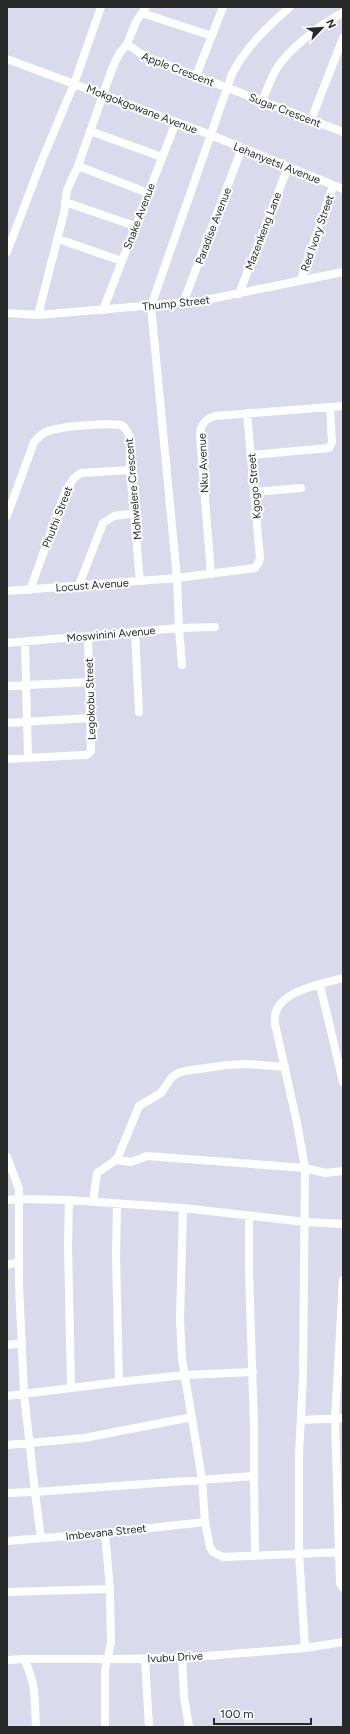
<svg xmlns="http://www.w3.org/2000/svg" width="350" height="1734" font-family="Figtree,sans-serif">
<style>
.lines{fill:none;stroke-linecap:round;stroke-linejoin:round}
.street{stroke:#fff;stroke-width:8}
.labels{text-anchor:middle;stroke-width:4;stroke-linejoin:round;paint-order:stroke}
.street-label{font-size:11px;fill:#292929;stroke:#fff}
</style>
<rect width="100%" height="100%" fill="#d9dbec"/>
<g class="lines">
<path class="street" d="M 142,13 L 212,36
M 127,44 L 144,56 L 343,132
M 7,59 L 211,135 L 343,189
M 196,76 L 223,7
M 262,101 C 267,90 271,78 277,68 C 289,49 323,22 343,13
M 311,120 L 343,38
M 90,131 L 162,157
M 78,166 L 148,193
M 65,202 L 135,226
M 58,239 L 122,261
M 7,252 L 42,160 L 74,84 L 101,7
M 301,279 L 333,186
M 239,294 L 288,167
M 183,303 L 242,148
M 103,310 L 176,122
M 7,313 L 38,315 L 201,301 L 343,272
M 38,315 L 64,213 L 67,190 L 78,166 L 112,69 L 119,54 L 127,44 L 136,22 L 146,7
M 252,455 L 329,448 L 332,442 L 330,407
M 255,492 L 301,488
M 7,516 L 34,442 C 38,438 41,434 46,432 C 58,426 107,423 121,425 L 124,427 L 130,436 L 130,470 L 140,581
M 211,574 L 200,436 C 200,425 205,419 215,416 L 343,406
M 79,585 L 103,523 L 114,516 L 135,513
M 30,590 L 66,490 L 74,478 L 81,473 L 130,470
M 7,591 L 177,578 L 255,568 L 259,562 L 260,558 L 247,413
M 135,633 L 139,712
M 25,642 L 28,758
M 7,643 L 179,628 L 215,627
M 182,665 L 179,628 L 177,578 L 151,306 L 232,74 C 246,47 267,27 290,7
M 7,686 L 89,682
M 7,723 L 90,718
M 7,759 L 83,755 L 87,755 L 91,751 L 88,637
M 320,985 L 343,1082
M 7,1157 L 19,1189 L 19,1284 L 24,1394 L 35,1492 L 7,1493
M 116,1160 L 131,1162 L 147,1156 L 305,1168 L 297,1123 L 275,1024 C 270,992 320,984 343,978
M 7,1200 L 19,1199 L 69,1200 L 183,1208 L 305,1222 L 343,1224
M 69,1200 L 68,1245 L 71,1387
M 93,1202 L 97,1173 L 113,1162 L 118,1157 L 139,1106 L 161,1093 L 172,1077 L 178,1073 L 185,1071 L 227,1065 L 247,1064 L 285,1067
M 117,1204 L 116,1256 L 119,1382 L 185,1375 L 253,1372
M 183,1208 L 180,1319 L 182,1359 L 202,1479 L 205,1522 L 210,1547 L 213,1552 L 223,1557 L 343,1552
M 249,1216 L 249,1270 L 254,1428 L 254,1476
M 7,1265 L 18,1262
M 343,1280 L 335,1419 L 340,1583 L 343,1588
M 7,1345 L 22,1343
M 7,1396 L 119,1382
M 301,1420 L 343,1418
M 7,1445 L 84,1438 L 192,1417
M 41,1538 L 35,1492 L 254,1476 L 255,1555
M 7,1541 L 105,1533 L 205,1522
M 7,1592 L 110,1589 L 105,1533
M 305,1648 L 299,1553 L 299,1453 L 303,1377 L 305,1168 L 325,1173 L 343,1171
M 182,1658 L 184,1697 L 189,1727
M 24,1659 C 37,1687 34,1697 36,1727
M 145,1659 L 149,1727
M 7,1660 L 24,1659 L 107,1659 L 182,1658 L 305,1648 L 343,1642
M 105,1727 L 105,1670 L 111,1643 L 110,1589"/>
</g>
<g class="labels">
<g class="street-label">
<text transform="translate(178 69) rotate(21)" y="4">Apple Crescent</text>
<text transform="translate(142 109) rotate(21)" y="4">Mokgokgowane Avenue</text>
<text transform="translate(285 110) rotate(21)" y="4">Sugar Crescent</text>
<text transform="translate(277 163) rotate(22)" y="4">Lehanyetsi Avenue</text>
<text transform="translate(139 216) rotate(-69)" y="4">Snake Avenue</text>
<text transform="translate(213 226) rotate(-69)" y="4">Paradise Avenue</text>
<text transform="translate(263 231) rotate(-69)" y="4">Mazenkeng Lane</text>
<text transform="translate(317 233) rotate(-71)" y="4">Red Ivory Street</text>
<text transform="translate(176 303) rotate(-6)" y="4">Thump Street</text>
<text transform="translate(203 463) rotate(-93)" y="4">Nku Avenue</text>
<text transform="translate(254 486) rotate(-95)" y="4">Kgogo Street</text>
<text transform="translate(133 489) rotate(-95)" y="4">Mohwelere Crescent</text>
<text transform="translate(57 517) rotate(-69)" y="4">Phuthi Street</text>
<text transform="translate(92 585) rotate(-4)" y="4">Locust Avenue</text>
<text transform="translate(111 634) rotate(-5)" y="4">Moswinini Avenue</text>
<text transform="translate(90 699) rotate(-92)" y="4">Legokobu Street</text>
<text transform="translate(106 1532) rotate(-6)" y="4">Imbevana Street</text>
<text transform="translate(175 1657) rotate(-3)" y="4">Ivubu Drive</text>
</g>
</g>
<rect width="350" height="1734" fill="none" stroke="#292929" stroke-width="16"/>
<g transform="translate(322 28) rotate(65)" stroke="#ffffff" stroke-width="3" paint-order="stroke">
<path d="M0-3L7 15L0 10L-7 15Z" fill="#292929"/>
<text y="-6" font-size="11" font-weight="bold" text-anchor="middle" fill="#292929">N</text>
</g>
<path d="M214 1718v6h97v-6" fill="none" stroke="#292929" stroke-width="2"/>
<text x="220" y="1718" font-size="12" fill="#292929" stroke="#ffffff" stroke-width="3" paint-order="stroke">100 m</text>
</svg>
